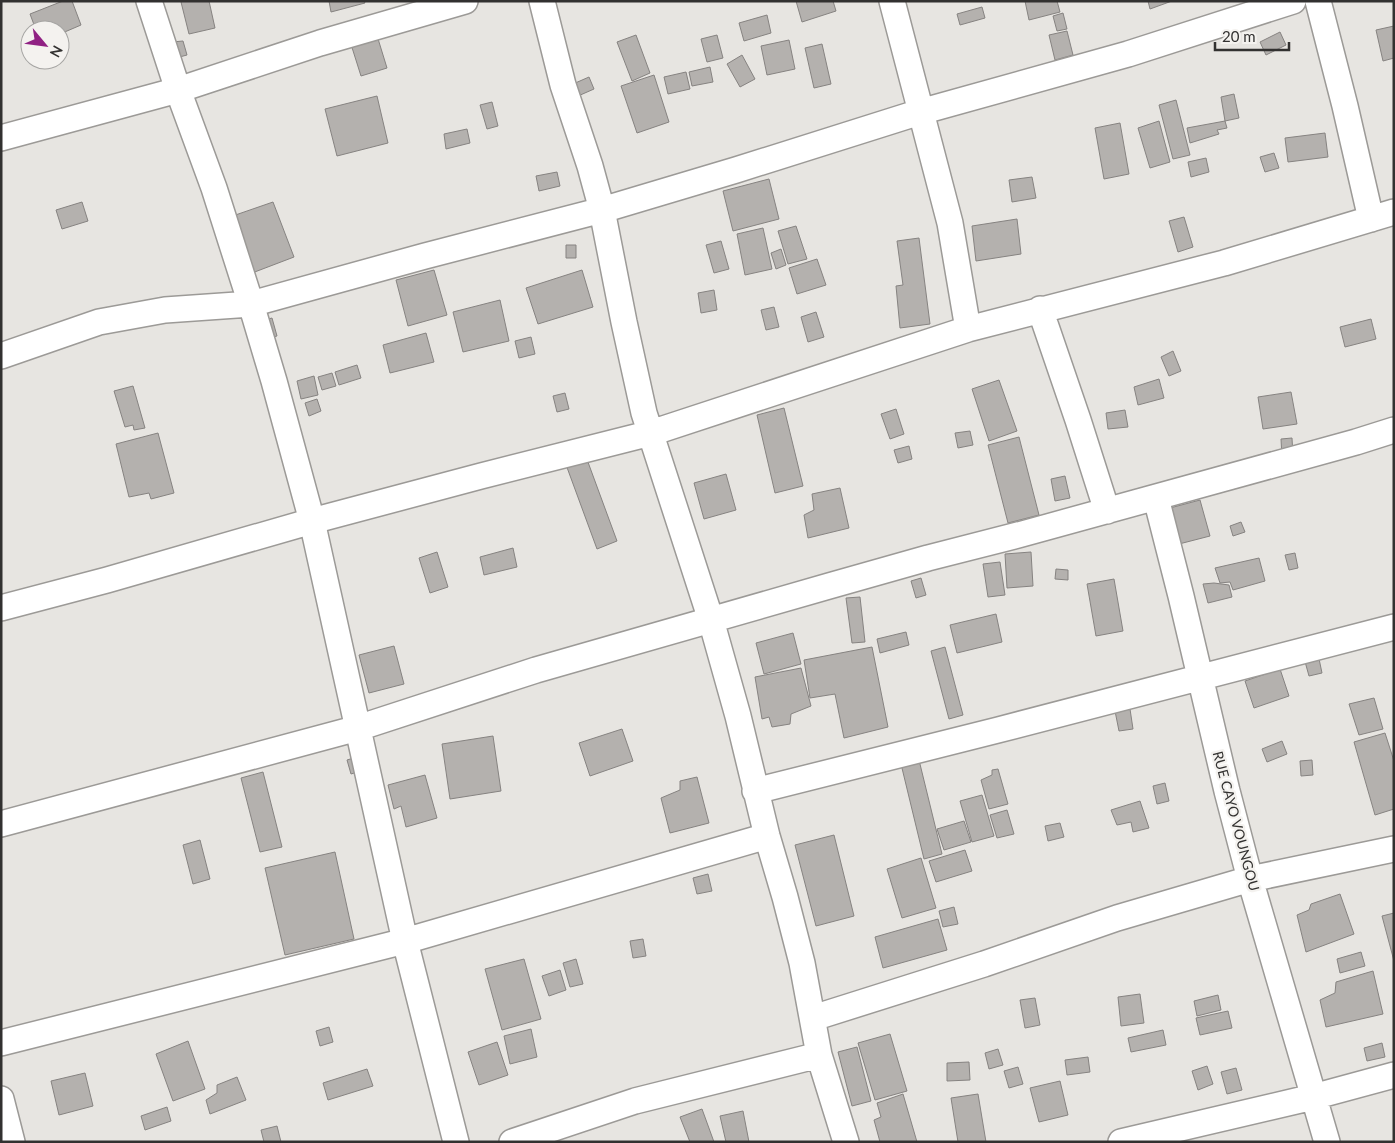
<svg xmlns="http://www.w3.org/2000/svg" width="1395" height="1143" font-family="Lato,sans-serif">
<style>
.building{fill:#b4b1ae;stroke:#868381}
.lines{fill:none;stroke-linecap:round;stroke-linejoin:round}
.street-casing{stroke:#9c9a97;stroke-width:28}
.street{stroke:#fff;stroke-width:25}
.labels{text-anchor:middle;stroke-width:4.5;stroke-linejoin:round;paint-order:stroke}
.street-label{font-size:14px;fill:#323130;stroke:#f4f2ef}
</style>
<rect width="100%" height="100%" fill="#e7e5e1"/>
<path class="building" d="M 63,1 L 72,1 L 81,25 L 60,34 L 60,30 L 36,30 L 30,14 Z
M 183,1 L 209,1 L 215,28 L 189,34 L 181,2 Z
M 329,1 L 364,1 L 365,3 L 331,12 Z
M 796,1 L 833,1 L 836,11 L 802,22 Z
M 1025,1 L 1057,1 L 1060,12 L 1029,20 Z
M 1148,1 L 1172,1 L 1150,9 Z
M 982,7 L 985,18 L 960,25 L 957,14 Z
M 1063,13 L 1067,29 L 1057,31 L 1053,16 Z
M 767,15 L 771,33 L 744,41 L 739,23 Z
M 1394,26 L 1394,58 L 1383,61 L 1376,30 Z
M 375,29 L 387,68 L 361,76 L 349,38 Z
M 1067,31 L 1073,55 L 1055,60 L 1049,35 Z
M 1280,32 L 1286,45 L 1266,55 L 1260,42 Z
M 636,35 L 650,73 L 632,81 L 617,42 Z
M 717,35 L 723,58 L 707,62 L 701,39 Z
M 789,40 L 795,69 L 767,75 L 761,46 Z
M 183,41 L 187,55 L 157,63 L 172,42 Z
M 822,44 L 831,84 L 814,88 L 805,48 Z
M 742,55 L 755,79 L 740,87 L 727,64 Z
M 710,67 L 713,82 L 692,86 L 689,72 Z
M 686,72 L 690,89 L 668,94 L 664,77 Z
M 654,75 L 669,122 L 637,133 L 621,86 Z
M 589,77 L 594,89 L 578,96 L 573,84 Z
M 1234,94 L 1239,118 L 1225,121 L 1221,97 Z
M 377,96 L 388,143 L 337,156 L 325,109 Z
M 1176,100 L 1190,155 L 1173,159 L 1159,105 Z
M 492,102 L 498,126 L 487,129 L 480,105 Z
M 1159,121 L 1170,162 L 1150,168 L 1138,128 Z
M 1225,121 L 1227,128 L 1217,130 L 1219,134 L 1190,143 L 1187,128 Z
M 1120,123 L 1129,174 L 1104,179 L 1095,128 Z
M 467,129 L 470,143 L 446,149 L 444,134 Z
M 1325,133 L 1328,157 L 1288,162 L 1285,138 Z
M 1274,153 L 1279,168 L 1265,172 L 1260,157 Z
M 1206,158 L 1209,172 L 1191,177 L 1188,162 Z
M 557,172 L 560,186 L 539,191 L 536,176 Z
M 1032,177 L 1036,198 L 1012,202 L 1009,180 Z
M 769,179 L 779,219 L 733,231 L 723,191 Z
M 82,202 L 88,221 L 62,229 L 56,210 Z
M 273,202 L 294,257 L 239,278 L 221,220 Z
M 1184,217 L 1193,247 L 1178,252 L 1169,221 Z
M 1017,219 L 1021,254 L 976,261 L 972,226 Z
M 796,226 L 807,259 L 788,264 L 778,231 Z
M 763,228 L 772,269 L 745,275 L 737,234 Z
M 919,238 L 930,324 L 900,328 L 896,286 L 903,285 L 897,241 Z
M 721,241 L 729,269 L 714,273 L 706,245 Z
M 566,245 L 576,245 L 576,258 L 566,258 Z
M 781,249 L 786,265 L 776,269 L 771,253 Z
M 817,259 L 826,285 L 797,294 L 789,268 Z
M 434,270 L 447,315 L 408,326 L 396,280 Z
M 582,270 L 593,307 L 538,324 L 526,288 Z
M 714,290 L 717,310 L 701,313 L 698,293 Z
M 500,300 L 509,341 L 463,352 L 453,312 Z
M 774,307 L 779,327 L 766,330 L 761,310 Z
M 816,312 L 824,337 L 808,342 L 801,317 Z
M 272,318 L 277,336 L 256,341 L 251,324 Z
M 1371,319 L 1376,339 L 1345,347 L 1340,327 Z
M 426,333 L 434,362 L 390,373 L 383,345 Z
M 531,337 L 535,354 L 519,358 L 515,341 Z
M 1173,351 L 1181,371 L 1169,376 L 1161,357 Z
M 357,365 L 361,378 L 339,385 L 335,372 Z
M 332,373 L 336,386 L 322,390 L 318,377 Z
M 314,376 L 318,395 L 301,399 L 297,381 Z
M 1159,379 L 1164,398 L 1138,405 L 1134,387 Z
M 999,380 L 1017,431 L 989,441 L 972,389 Z
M 133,386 L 145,428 L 134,430 L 133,425 L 125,427 L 114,391 Z
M 1291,392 L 1297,424 L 1263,429 L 1258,397 Z
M 565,393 L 569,409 L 557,412 L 553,396 Z
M 317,399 L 321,411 L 309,416 L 305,403 Z
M 784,408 L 803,486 L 775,493 L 757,415 Z
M 896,409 L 904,434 L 890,439 L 881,414 Z
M 1125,410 L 1128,427 L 1108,429 L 1106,413 Z
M 970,431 L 973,445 L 958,448 L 955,433 Z
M 158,433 L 174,493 L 151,499 L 149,493 L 129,497 L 116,444 Z
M 1019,437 L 1039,515 L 1008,523 L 988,445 Z
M 1292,438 L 1293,457 L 1282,458 L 1281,439 Z
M 909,446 L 912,459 L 898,463 L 894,450 Z
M 585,454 L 617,541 L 597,549 L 565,462 Z
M 726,474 L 736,510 L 704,519 L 694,483 Z
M 1065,476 L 1070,498 L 1055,501 L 1051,479 Z
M 840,488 L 849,528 L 808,538 L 804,515 L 814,510 L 812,494 Z
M 1200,500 L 1210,536 L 1179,544 L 1170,508 Z
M 1241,522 L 1245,532 L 1233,536 L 1230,526 Z
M 513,548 L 517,567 L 484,575 L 480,557 Z
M 437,552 L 448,587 L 430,593 L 419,558 Z
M 1031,552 L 1033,586 L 1007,588 L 1005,554 Z
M 1295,553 L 1298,568 L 1289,570 L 1285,555 Z
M 1259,558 L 1265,581 L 1233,590 L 1230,582 L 1220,583 L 1215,568 Z
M 1000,562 L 1005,595 L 988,597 L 983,564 Z
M 1056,569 L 1068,570 L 1068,580 L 1055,579 Z
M 921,578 L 926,595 L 916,598 L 911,581 Z
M 1114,579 L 1123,631 L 1096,636 L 1087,584 Z
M 1214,583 L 1229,585 L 1232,597 L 1208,603 L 1203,584 Z
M 860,597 L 865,642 L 852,643 L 846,598 Z
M 996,614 L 1002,642 L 957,653 L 950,625 Z
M 906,632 L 909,645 L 880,653 L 877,639 Z
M 793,633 L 801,664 L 764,674 L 756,643 Z
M 394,646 L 404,684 L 369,693 L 359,655 Z
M 872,647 L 888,727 L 844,738 L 835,694 L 810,698 L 804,660 Z
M 945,647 L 963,715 L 949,719 L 931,651 Z
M 1318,654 L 1322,673 L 1309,676 L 1304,658 Z
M 801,668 L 811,706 L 791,714 L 790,724 L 772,727 L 769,717 L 762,719 L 755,677 Z
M 1280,669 L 1289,696 L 1254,708 L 1245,681 Z
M 1374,698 L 1383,729 L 1359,735 L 1349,704 Z
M 1130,709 L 1133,729 L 1119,731 L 1115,711 Z
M 622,729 L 633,761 L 590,776 L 579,743 Z
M 1385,733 L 1394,761 L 1394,809 L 1375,815 L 1354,742 Z
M 493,736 L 501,791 L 450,799 L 442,744 Z
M 1282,741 L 1287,754 L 1267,762 L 1262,749 Z
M 360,756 L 364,770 L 351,774 L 347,760 Z
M 919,760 L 942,854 L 924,859 L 901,764 Z
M 1312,760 L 1313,775 L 1301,776 L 1300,761 Z
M 998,769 L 1008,804 L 989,809 L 981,780 L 992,775 L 992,770 Z
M 263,772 L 282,847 L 260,852 L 241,778 Z
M 425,775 L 437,818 L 406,827 L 401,806 L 394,809 L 388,785 Z
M 697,777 L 709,823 L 670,833 L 661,798 L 680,790 L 680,781 Z
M 1165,783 L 1169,801 L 1157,804 L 1153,786 Z
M 982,795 L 994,836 L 972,842 L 960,801 Z
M 1140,801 L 1149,828 L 1133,832 L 1131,822 L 1117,825 L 1111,810 Z
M 1007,810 L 1014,834 L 997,838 L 990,815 Z
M 964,821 L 971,842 L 944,850 L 937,829 Z
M 1060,823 L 1064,837 L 1048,841 L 1045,826 Z
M 834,835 L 854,916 L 816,926 L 795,845 Z
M 200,840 L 210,879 L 193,884 L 183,845 Z
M 965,850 L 972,871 L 936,882 L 929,861 Z
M 335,852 L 354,939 L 285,955 L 265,868 Z
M 921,858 L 936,908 L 902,918 L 887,869 Z
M 708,874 L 712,891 L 697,894 L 693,878 Z
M 1340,894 L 1354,934 L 1306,952 L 1297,915 L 1309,910 L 1311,904 Z
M 954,907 L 958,924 L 943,927 L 939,911 Z
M 1394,913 L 1394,961 L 1382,916 Z
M 938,919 L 947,950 L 883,968 L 875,937 Z
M 643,939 L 646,956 L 633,958 L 630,941 Z
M 1361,952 L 1365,966 L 1340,973 L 1337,959 Z
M 524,959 L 541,1019 L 502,1030 L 485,969 Z
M 576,959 L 583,984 L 570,987 L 563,963 Z
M 560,970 L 566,990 L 549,996 L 542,976 Z
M 1373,971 L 1383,1014 L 1326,1027 L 1320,1000 L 1335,993 L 1336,982 Z
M 1140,994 L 1144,1023 L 1121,1026 L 1118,997 Z
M 1218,995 L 1221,1010 L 1197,1016 L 1194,1001 Z
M 1035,998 L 1040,1025 L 1025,1028 L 1020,1000 Z
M 1228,1011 L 1232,1028 L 1200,1035 L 1196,1018 Z
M 329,1027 L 333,1042 L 320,1046 L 316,1031 Z
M 531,1029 L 537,1057 L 510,1064 L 504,1036 Z
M 1163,1030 L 1166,1045 L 1131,1052 L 1128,1038 Z
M 890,1034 L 907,1091 L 875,1100 L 858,1043 Z
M 188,1041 L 205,1089 L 173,1101 L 156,1054 Z
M 497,1042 L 508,1075 L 479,1085 L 468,1052 Z
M 1382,1043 L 1385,1057 L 1367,1061 L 1364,1048 Z
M 857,1047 L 871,1101 L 852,1106 L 838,1052 Z
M 998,1049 L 1003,1065 L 989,1069 L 985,1053 Z
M 1088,1057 L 1090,1072 L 1067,1075 L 1065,1060 Z
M 969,1062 L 970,1080 L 947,1081 L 947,1063 Z
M 1207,1066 L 1213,1084 L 1198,1090 L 1192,1071 Z
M 1018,1067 L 1023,1084 L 1009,1088 L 1004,1071 Z
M 1236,1068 L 1242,1090 L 1227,1094 L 1221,1072 Z
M 367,1069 L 373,1086 L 328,1100 L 323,1083 Z
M 85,1073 L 93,1106 L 59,1115 L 51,1081 Z
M 237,1077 L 246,1100 L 210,1114 L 206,1100 L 217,1093 L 217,1085 Z
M 1060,1081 L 1068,1115 L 1039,1122 L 1030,1088 Z
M 903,1094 L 917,1142 L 880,1142 L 874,1120 L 881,1117 L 877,1103 Z
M 978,1094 L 986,1142 L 958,1142 L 951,1098 Z
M 167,1107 L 171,1121 L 145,1130 L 141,1116 Z
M 702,1109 L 714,1142 L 690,1142 L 680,1117 Z
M 743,1111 L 749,1142 L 726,1142 L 720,1116 Z
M 277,1126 L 281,1142 L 264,1142 L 261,1130 Z"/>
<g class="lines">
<defs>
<path id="street" d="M 149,1 L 178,90 L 214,188 L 251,304 L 274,381 L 312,521 L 405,941 L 456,1142
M 542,1 L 563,85 L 590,166 L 602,210 L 624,322 L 644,413 L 711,620 L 738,716 L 767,836 L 785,897 L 802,963 L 819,1055 L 846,1142
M 892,1 L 950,223 L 968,329
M 1318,1 L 1345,106 L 1371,219
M 1,138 L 178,90 L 320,43 L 465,1
M 1040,309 L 1078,420 L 1107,511
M 1,356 L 99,322 L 165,310 L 251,304 L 425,256 L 602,210 L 736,170 L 920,112 L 1128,54 L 1293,1
M 1156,498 L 1181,596 L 1227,791 L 1250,879 L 1327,1142
M 1,608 L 107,580 L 312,521 L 481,476 L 651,433 L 968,329 L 1224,263 L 1394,212
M 755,791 L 998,730 L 1394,627
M 1,824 L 358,728 L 536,670 L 829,586 L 928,558 L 1022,534 L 1356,442 L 1394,430
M 813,1018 L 984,964 L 1117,918 L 1250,879 L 1394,849
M 1,1043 L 405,941 L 767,836
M 1,1099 L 12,1142
M 512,1142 L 635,1101 L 819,1055
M 1121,1142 L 1313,1097 L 1394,1075"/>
</defs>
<use href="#street" class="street-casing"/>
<use href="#street" class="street"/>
</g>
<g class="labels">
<g class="street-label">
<text transform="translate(1236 821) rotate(75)" y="5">RUE CAYO VOUNGOU</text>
</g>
</g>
<rect width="1395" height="1143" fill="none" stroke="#323130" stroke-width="5"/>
<g transform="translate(45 45) rotate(119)"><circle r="24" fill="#f4f2ef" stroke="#a6a5a3"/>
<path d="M0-4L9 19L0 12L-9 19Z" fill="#902183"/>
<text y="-8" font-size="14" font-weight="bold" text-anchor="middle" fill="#323130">N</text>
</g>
<path d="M1215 42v8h74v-8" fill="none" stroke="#323130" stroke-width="2.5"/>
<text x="1222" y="42" font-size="15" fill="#323130" stroke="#f4f2ef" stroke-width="4" paint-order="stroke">20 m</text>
</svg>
